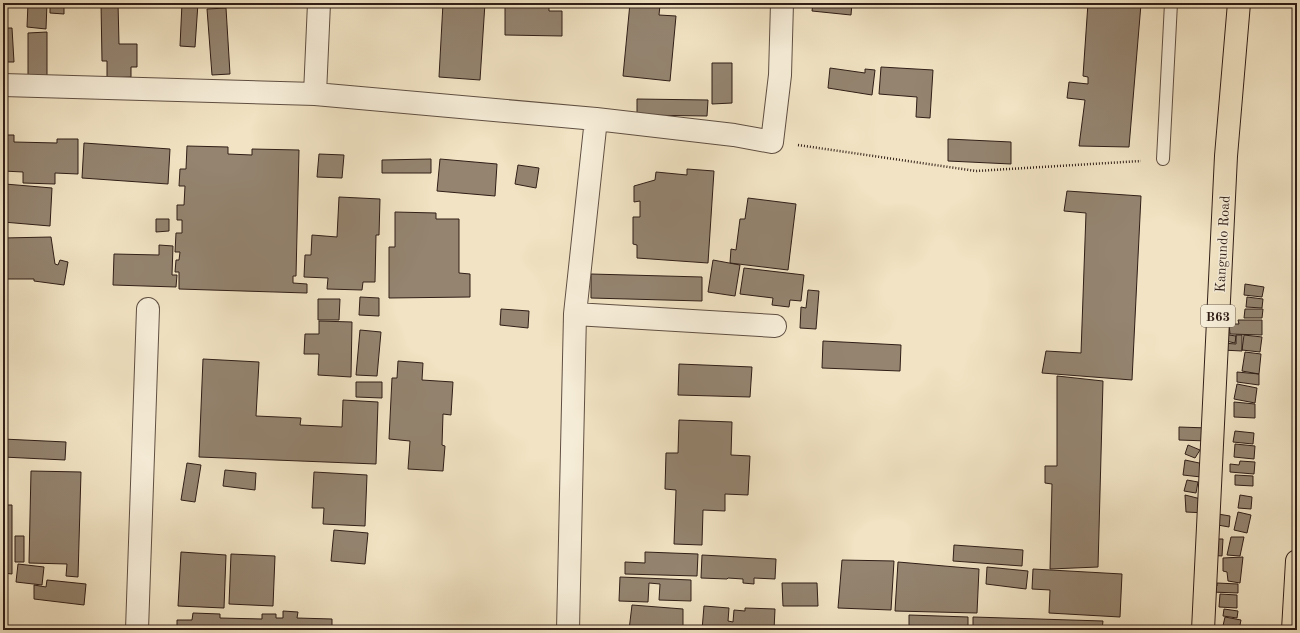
<svg xmlns="http://www.w3.org/2000/svg" width="1300" height="633" font-family="'Old Standard TT',serif">
<style>
.building{fill:#948470;stroke:#301e17}
.lines{fill:none;stroke-linecap:round;stroke-linejoin:round}
.lane-casing{stroke:#604f42;stroke-width:14}
.street-casing{stroke:#604f42;stroke-width:24}
.highway-casing{stroke:#301e17;stroke-width:24}
.path{stroke:#301e17;stroke-width:2.5;stroke-dasharray:1 2;stroke-linecap:butt}
.lane{stroke:#f6edd8;stroke-width:12}
.street{stroke:#f6edd8;stroke-width:22}
.highway{stroke:#f1e3c3;stroke-width:22}
.labels{text-anchor:middle;stroke-width:3;stroke-linejoin:round;paint-order:stroke}
.shield{fill:#f6edd8;stroke:#6b5c51;stroke-width:1}
.shield-label{font-size:13px;font-weight:bold;fill:#301e17}
.street-label{font-size:14px;fill:#301e17;stroke:#f6edd8}
</style>
<rect width="100%" height="100%" fill="#f1e3c3"/>
<filter id="stains"><feTurbulence type="fractalNoise" baseFrequency=".005" numOctaves="4"/><feColorMatrix values="0 0 0 0 .2 0 0 0 0 .09 0 0 0 0 .02 0 0 0 .5 -.17"/></filter>
<radialGradient id="worn" r=".72"><stop offset=".6" stop-color="#630" stop-opacity="0"/><stop offset="1" stop-color="#630" stop-opacity=".3"/></radialGradient>
<path class="building" d="M 28,3 L 47,3 L 46,29 L 27,27 Z
M 50,3 L 64,3 L 64,14 L 50,13 Z
M 101,3 L 124,3 L 118,3 L 119,44 L 137,44 L 137,67 L 131,67 L 131,77 L 107,78 L 107,61 L 102,61 Z
M 182,3 L 198,3 L 195,47 L 180,46 Z
M 443,3 L 485,3 L 480,80 L 439,77 Z
M 505,3 L 549,3 L 549,11 L 562,11 L 562,36 L 505,35 Z
M 630,3 L 660,5 L 659,15 L 676,16 L 670,81 L 623,76 Z
M 813,3 L 852,3 L 851,15 L 812,11 Z
M 1088,3 L 1141,4 L 1129,147 L 1079,146 L 1085,100 L 1067,98 L 1069,82 L 1088,84 L 1088,77 L 1083,76 Z
M 226,8 L 230,74 L 212,75 L 207,9 Z
M 3,28 L 12,28 L 14,62 L 3,62 Z
M 47,32 L 47,80 L 28,80 L 28,33 Z
M 712,63 L 732,63 L 732,103 L 712,104 Z
M 881,67 L 933,70 L 930,118 L 916,117 L 917,97 L 879,94 Z
M 830,68 L 865,73 L 865,69 L 875,70 L 872,95 L 828,88 Z
M 637,99 L 708,100 L 707,116 L 637,115 Z
M 3,135 L 14,135 L 14,142 L 57,143 L 57,139 L 78,139 L 78,174 L 55,173 L 55,184 L 23,183 L 23,172 L 3,171 Z
M 948,139 L 1011,142 L 1011,164 L 948,161 Z
M 84,143 L 170,149 L 168,184 L 82,178 Z
M 187,146 L 228,147 L 228,154 L 252,155 L 252,149 L 299,150 L 296,276 L 293,276 L 293,283 L 307,284 L 307,293 L 179,289 L 179,272 L 175,272 L 176,260 L 179,260 L 180,252 L 175,252 L 176,233 L 182,233 L 182,220 L 177,220 L 177,205 L 184,205 L 185,186 L 179,186 L 180,169 L 186,169 Z
M 319,154 L 344,155 L 342,178 L 317,177 Z
M 431,159 L 431,173 L 382,173 L 382,160 Z
M 440,159 L 497,164 L 495,196 L 437,191 Z
M 518,165 L 539,168 L 536,188 L 515,184 Z
M 687,169 L 714,171 L 708,263 L 637,258 L 637,245 L 633,244 L 633,217 L 640,217 L 640,201 L 634,202 L 634,186 L 655,180 L 656,172 L 687,175 Z
M 5,184 L 52,188 L 50,226 L 3,222 Z
M 1067,191 L 1141,196 L 1132,380 L 1042,373 L 1046,351 L 1081,353 L 1086,213 L 1064,211 Z
M 339,197 L 380,199 L 379,235 L 376,235 L 375,282 L 363,282 L 362,290 L 327,289 L 328,278 L 304,277 L 305,255 L 311,255 L 312,235 L 337,237 Z
M 748,198 L 796,204 L 788,270 L 730,263 L 731,249 L 736,250 L 740,219 L 745,219 Z
M 395,212 L 436,213 L 436,219 L 459,219 L 459,273 L 470,274 L 470,297 L 389,298 L 389,247 L 395,247 Z
M 156,219 L 169,219 L 169,231 L 156,232 Z
M 51,237 L 55,264 L 58,265 L 60,260 L 68,262 L 64,285 L 34,281 L 34,279 L 3,279 L 3,238 Z
M 159,245 L 173,246 L 172,275 L 177,275 L 176,287 L 113,285 L 114,254 L 159,255 Z
M 713,260 L 740,265 L 735,296 L 708,292 Z
M 744,268 L 804,275 L 801,301 L 790,300 L 789,307 L 772,305 L 773,298 L 740,294 Z
M 591,274 L 702,277 L 702,301 L 591,298 Z
M 1245,284 L 1264,287 L 1262,297 L 1244,295 Z
M 808,290 L 819,291 L 816,329 L 800,328 L 801,307 L 806,308 Z
M 360,297 L 379,298 L 379,316 L 359,315 Z
M 1247,297 L 1263,299 L 1262,308 L 1246,307 Z
M 318,299 L 340,299 L 339,320 L 318,320 Z
M 501,309 L 529,311 L 528,328 L 500,325 Z
M 1245,309 L 1263,309 L 1262,318 L 1244,318 Z
M 1238,320 L 1262,320 L 1262,335 L 1230,334 L 1229,324 L 1239,324 Z
M 319,321 L 352,322 L 351,377 L 318,375 L 319,354 L 304,354 L 305,334 L 319,334 Z
M 360,330 L 381,332 L 377,376 L 356,375 Z
M 1221,332 L 1229,332 L 1229,335 L 1236,336 L 1235,343 L 1221,340 Z
M 1236,335 L 1242,335 L 1242,351 L 1222,350 L 1222,343 L 1236,344 Z
M 1244,335 L 1262,337 L 1260,352 L 1242,350 Z
M 823,341 L 901,345 L 900,371 L 822,368 Z
M 1245,352 L 1261,354 L 1259,374 L 1242,371 Z
M 203,359 L 259,362 L 256,416 L 301,418 L 300,425 L 342,427 L 343,400 L 378,402 L 376,464 L 199,457 Z
M 398,361 L 423,363 L 422,380 L 453,382 L 451,415 L 443,414 L 442,445 L 445,446 L 443,471 L 408,469 L 410,441 L 389,439 L 392,378 L 397,378 Z
M 679,364 L 752,367 L 750,397 L 678,395 Z
M 1237,372 L 1259,374 L 1259,385 L 1237,382 Z
M 1057,376 L 1103,381 L 1098,567 L 1050,569 L 1052,484 L 1045,483 L 1045,466 L 1057,466 Z
M 356,382 L 382,382 L 382,398 L 356,397 Z
M 1237,384 L 1257,388 L 1255,403 L 1234,399 Z
M 1234,402 L 1255,404 L 1255,418 L 1234,417 Z
M 679,420 L 732,422 L 731,455 L 750,456 L 748,495 L 725,494 L 725,511 L 703,510 L 702,545 L 674,544 L 676,490 L 665,489 L 666,453 L 678,453 Z
M 1179,427 L 1208,428 L 1208,441 L 1179,440 Z
M 1235,431 L 1254,433 L 1253,444 L 1233,442 Z
M 3,439 L 66,442 L 65,460 L 3,457 Z
M 1235,444 L 1255,446 L 1254,459 L 1234,457 Z
M 1188,445 L 1200,450 L 1195,458 L 1185,454 Z
M 1185,460 L 1204,464 L 1201,477 L 1183,475 Z
M 1240,461 L 1255,462 L 1254,474 L 1230,472 L 1230,464 L 1239,465 Z
M 187,463 L 201,465 L 195,502 L 181,500 Z
M 225,470 L 256,473 L 255,490 L 223,486 Z
M 31,471 L 81,472 L 78,577 L 66,576 L 67,564 L 29,563 Z
M 314,472 L 367,475 L 365,526 L 323,524 L 324,508 L 312,508 Z
M 1235,475 L 1253,476 L 1253,486 L 1235,485 Z
M 1187,480 L 1198,482 L 1196,493 L 1184,491 Z
M 1185,495 L 1205,500 L 1206,513 L 1186,512 Z
M 1240,495 L 1252,497 L 1251,509 L 1238,508 Z
M 3,505 L 12,505 L 12,574 L 3,573 Z
M 1238,512 L 1251,515 L 1247,533 L 1234,530 Z
M 1212,513 L 1230,516 L 1229,527 L 1212,524 Z
M 334,530 L 368,533 L 365,564 L 331,561 Z
M 15,536 L 24,536 L 24,562 L 15,562 Z
M 1231,537 L 1244,537 L 1240,556 L 1227,555 Z
M 1210,539 L 1223,539 L 1222,556 L 1209,555 Z
M 954,545 L 1023,550 L 1022,566 L 953,561 Z
M 181,552 L 226,555 L 224,608 L 178,606 Z
M 645,552 L 698,554 L 697,576 L 625,574 L 625,562 L 645,563 Z
M 231,554 L 275,556 L 273,606 L 229,604 Z
M 702,555 L 776,559 L 775,579 L 754,578 L 754,584 L 743,583 L 743,579 L 728,578 L 727,579 L 701,578 Z
M 1243,557 L 1240,583 L 1228,581 L 1227,572 L 1223,571 L 1223,558 Z
M 842,560 L 894,561 L 891,610 L 838,608 Z
M 898,562 L 979,569 L 977,613 L 895,611 Z
M 18,564 L 44,567 L 42,585 L 16,582 Z
M 987,567 L 1028,571 L 1026,589 L 986,584 Z
M 1033,569 L 1122,574 L 1120,617 L 1049,613 L 1050,590 L 1032,589 Z
M 620,577 L 691,580 L 691,601 L 659,600 L 660,584 L 649,583 L 648,602 L 619,601 Z
M 47,580 L 86,584 L 84,605 L 34,599 L 34,585 L 46,587 Z
M 782,583 L 817,583 L 818,606 L 783,606 Z
M 1217,583 L 1238,584 L 1238,593 L 1211,592 L 1211,586 L 1217,586 Z
M 1220,594 L 1237,595 L 1237,608 L 1219,607 Z
M 632,605 L 683,609 L 683,630 L 629,630 Z
M 704,606 L 729,608 L 728,621 L 733,622 L 734,610 L 745,611 L 745,608 L 775,609 L 774,630 L 702,630 Z
M 1224,609 L 1238,611 L 1237,618 L 1223,616 Z
M 283,611 L 298,612 L 297,618 L 332,619 L 332,629 L 339,630 L 177,630 L 177,620 L 192,620 L 193,613 L 220,614 L 220,618 L 262,619 L 262,614 L 276,614 L 276,618 L 283,618 Z
M 909,615 L 968,617 L 968,630 L 909,630 Z
M 973,617 L 1103,621 L 1102,630 L 973,630 Z
M 1225,617 L 1241,620 L 1239,630 L 1222,630 Z"/>
<g class="lines">
<defs>
<path id="lane" d="M 1163,159 L 1171,3"/>
<path id="street" d="M 319,3 L 315,94 L 596,119 L 734,135 L 772,142 L 780,75 L 782,3
M 3,85 L 315,94
M 575,314 L 775,326
M 137,630 L 148,309
M 568,630 L 575,314 L 596,119"/>
<path id="highway" d="M 1203,630 L 1226,156 L 1239,3
M 1293,630 L 1297,561"/>
</defs>
<use href="#lane" class="lane-casing"/>
<use href="#street" class="street-casing"/>
<use href="#highway" class="highway-casing"/>
<path class="path" d="M 798,145 L 976,171 L 1141,161"/>
<use href="#lane" class="lane"/>
<use href="#street" class="street"/>
<use href="#highway" class="highway"/>
</g>
<g class="labels">
<rect class="shield" x="1201" y="305" width="34" height="22" rx="3"/>
<g class="shield-label">
<text x="1218" y="321">B63</text>
</g>
<g class="street-label">
<text transform="translate(1222 244) rotate(-87)" y="5">Kangundo Road</text>
</g>
</g>
<rect width="1300" height="633" fill="none" stroke="#f1e3c3" stroke-width="16"/>
<rect x="4" y="4" width="1292" height="625" fill="none" stroke="#301e17" stroke-width="2"/>
<rect x="8" y="8" width="1284" height="617" fill="none" stroke="#301e17"/>
<rect width="100%" height="100%" filter="url(#stains)"/>
<rect width="100%" height="100%" fill="url(#worn)"/>
</svg>
